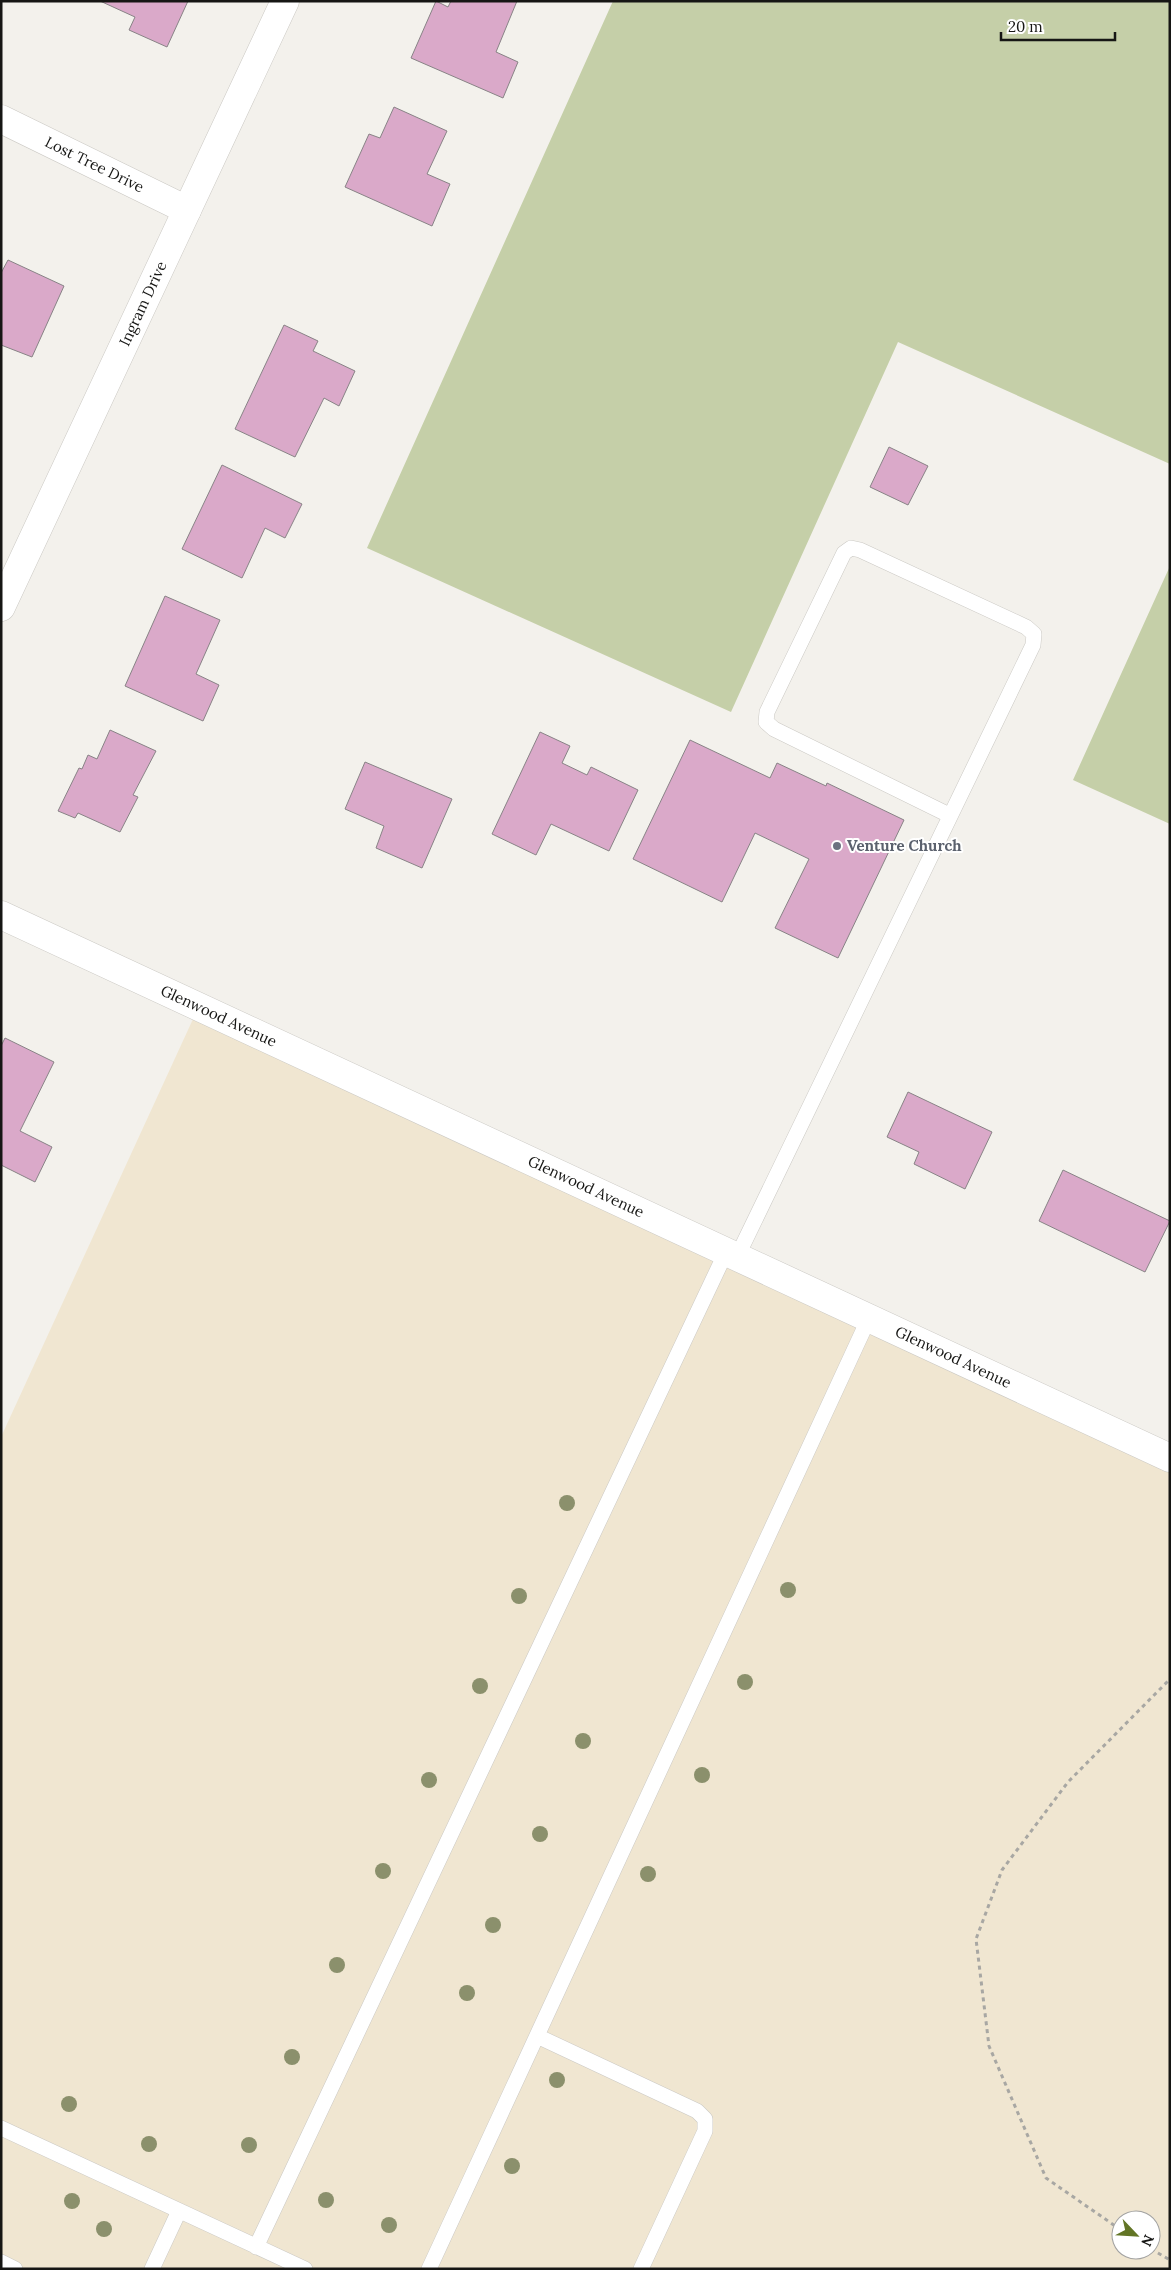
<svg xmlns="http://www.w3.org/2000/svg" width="1171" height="2270" font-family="Lora,serif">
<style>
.education{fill:#f0e6d1;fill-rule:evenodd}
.green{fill:#c5cfa8}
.building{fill:#daa9c9;stroke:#888386}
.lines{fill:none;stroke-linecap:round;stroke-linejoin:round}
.lane-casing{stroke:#cbc9c4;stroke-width:16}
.street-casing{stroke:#cbc9c4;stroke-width:29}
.secondary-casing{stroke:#cbc9c4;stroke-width:29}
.path{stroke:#a8a7a3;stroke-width:3;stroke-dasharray:4 4;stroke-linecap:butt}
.lane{stroke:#fff;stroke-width:15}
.street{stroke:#fff;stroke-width:28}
.secondary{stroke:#fff;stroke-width:28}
.tree{fill:#8b906c}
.worship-dot{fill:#6b7280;stroke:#fff;stroke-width:2}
.labels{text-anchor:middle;stroke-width:4;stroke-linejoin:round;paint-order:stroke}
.street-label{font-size:15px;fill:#161614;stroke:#fff}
.worship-label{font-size:15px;font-weight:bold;fill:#5b616d;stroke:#fff;text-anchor:start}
</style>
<rect width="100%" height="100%" fill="#f3f1ec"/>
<path class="education" d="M 199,1006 L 1170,1458 L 1170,2269 L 1,2269 L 1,1437 ZM 1121,2220 L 1151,2220 L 1151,2250 L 1121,2250 Z"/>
<path class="green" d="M 613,1 L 1170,1 L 1170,464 L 898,342 L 731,712 L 367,548 Z
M 1170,566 L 1170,824 L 1073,780 Z"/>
<path class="building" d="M 100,1 L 188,1 L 167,47 L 129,30 L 135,17 Z
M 436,1 L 448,7 L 451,1 L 517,1 L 496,52 L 518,62 L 503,98 L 411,58 Z
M 394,107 L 447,131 L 427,174 L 450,184 L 432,226 L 345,187 L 369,134 L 380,138 Z
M 8,260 L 64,286 L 32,357 L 1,345 L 1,273 Z
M 284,325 L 318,341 L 313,351 L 355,371 L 339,406 L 324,398 L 295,457 L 235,429 Z
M 889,447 L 928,466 L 908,505 L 870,487 Z
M 222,465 L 302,504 L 285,538 L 265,528 L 242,578 L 182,549 Z
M 165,596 L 220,620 L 196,674 L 219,685 L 203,721 L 125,686 Z
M 110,730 L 156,751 L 133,795 L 138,797 L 120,832 L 78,813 L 75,818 L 58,811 L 79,768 L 82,769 L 88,755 L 97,759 Z
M 540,732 L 570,746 L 562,763 L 587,775 L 591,767 L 638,790 L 609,851 L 551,824 L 536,855 L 492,834 Z
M 690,740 L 770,778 L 777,763 L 826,786 L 827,783 L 904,820 L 838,958 L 775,928 L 809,859 L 755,833 L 722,902 L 633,859 Z
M 365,762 L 452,799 L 422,868 L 376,848 L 384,826 L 345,809 Z
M 5,1038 L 54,1062 L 20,1131 L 52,1147 L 35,1182 L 1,1165 L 1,1046 Z
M 908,1092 L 992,1132 L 965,1189 L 914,1164 L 919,1152 L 887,1137 Z
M 1063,1170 L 1170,1221 L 1145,1272 L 1039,1221 Z"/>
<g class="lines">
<defs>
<path id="lane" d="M 737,1257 L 1033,645 L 1034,634 L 1026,627 L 860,550 L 851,548 L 844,553 L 767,712 L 766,722 L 774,729 L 949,815
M 537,2036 L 697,2111 L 705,2119 L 705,2131 L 641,2269
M 1,2128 L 305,2269
M 256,2247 L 726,1252
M 1,2262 L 15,2269
M 152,2269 L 179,2211
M 429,2269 L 869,1318"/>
<g id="street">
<path id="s1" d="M 1,119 L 187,210"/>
<path id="s2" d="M 1,607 L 285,1"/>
</g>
<g id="secondary">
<path id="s3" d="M 1,915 L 1170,1458"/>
</g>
</defs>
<use href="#lane" class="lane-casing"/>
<use href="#street" class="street-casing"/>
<use href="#secondary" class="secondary-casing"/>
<path class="path" d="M 1121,2230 L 1046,2178 L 989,2046 L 976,1939 L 1002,1870 L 1068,1782 L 1170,1679
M 1151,2249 L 1170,2260"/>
<use href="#lane" class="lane"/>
<use href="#street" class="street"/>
<use href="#secondary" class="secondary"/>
</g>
<g class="tree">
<circle cx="567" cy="1503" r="8"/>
<circle cx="788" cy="1590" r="8"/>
<circle cx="519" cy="1596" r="8"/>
<circle cx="745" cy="1682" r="8"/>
<circle cx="480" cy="1686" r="8"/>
<circle cx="583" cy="1741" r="8"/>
<circle cx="702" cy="1775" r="8"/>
<circle cx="429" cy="1780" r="8"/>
<circle cx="540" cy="1834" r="8"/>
<circle cx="383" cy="1871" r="8"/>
<circle cx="648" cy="1874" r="8"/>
<circle cx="493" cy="1925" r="8"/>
<circle cx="337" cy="1965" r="8"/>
<circle cx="467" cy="1993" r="8"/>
<circle cx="292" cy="2057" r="8"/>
<circle cx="557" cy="2080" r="8"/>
<circle cx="69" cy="2104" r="8"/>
<circle cx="149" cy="2144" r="8"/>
<circle cx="249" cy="2145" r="8"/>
<circle cx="512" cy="2166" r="8"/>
<circle cx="326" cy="2200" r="8"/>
<circle cx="72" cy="2201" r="8"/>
<circle cx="389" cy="2225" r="8"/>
<circle cx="104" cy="2229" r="8"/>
</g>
<circle class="worship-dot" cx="837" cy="846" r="5"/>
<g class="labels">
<g class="street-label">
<text dy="5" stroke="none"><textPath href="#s1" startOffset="104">Lost Tree Drive</textPath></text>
<text dy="5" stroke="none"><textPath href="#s2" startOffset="335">Ingram Drive</textPath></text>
<text dy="5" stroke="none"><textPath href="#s3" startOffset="240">Glenwood Avenue</textPath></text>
<text dy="5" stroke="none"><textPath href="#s3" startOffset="645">Glenwood Avenue</textPath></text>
<text dy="5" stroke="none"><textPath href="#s3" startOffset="1050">Glenwood Avenue</textPath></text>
</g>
<g class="worship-label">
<text x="847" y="851">Venture Church</text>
</g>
</g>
<rect width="1171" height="2270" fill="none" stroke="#161614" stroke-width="5"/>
<g transform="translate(1136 2235) rotate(115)"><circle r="24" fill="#ffffff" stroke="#a2a2a1"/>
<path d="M0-4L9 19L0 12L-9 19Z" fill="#627525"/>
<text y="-8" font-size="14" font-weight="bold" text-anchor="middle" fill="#161614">N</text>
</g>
<path d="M1001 32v8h114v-8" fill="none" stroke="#161614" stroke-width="2.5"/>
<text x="1008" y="32" font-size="15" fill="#161614" stroke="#ffffff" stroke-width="4" paint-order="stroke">20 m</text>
</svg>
